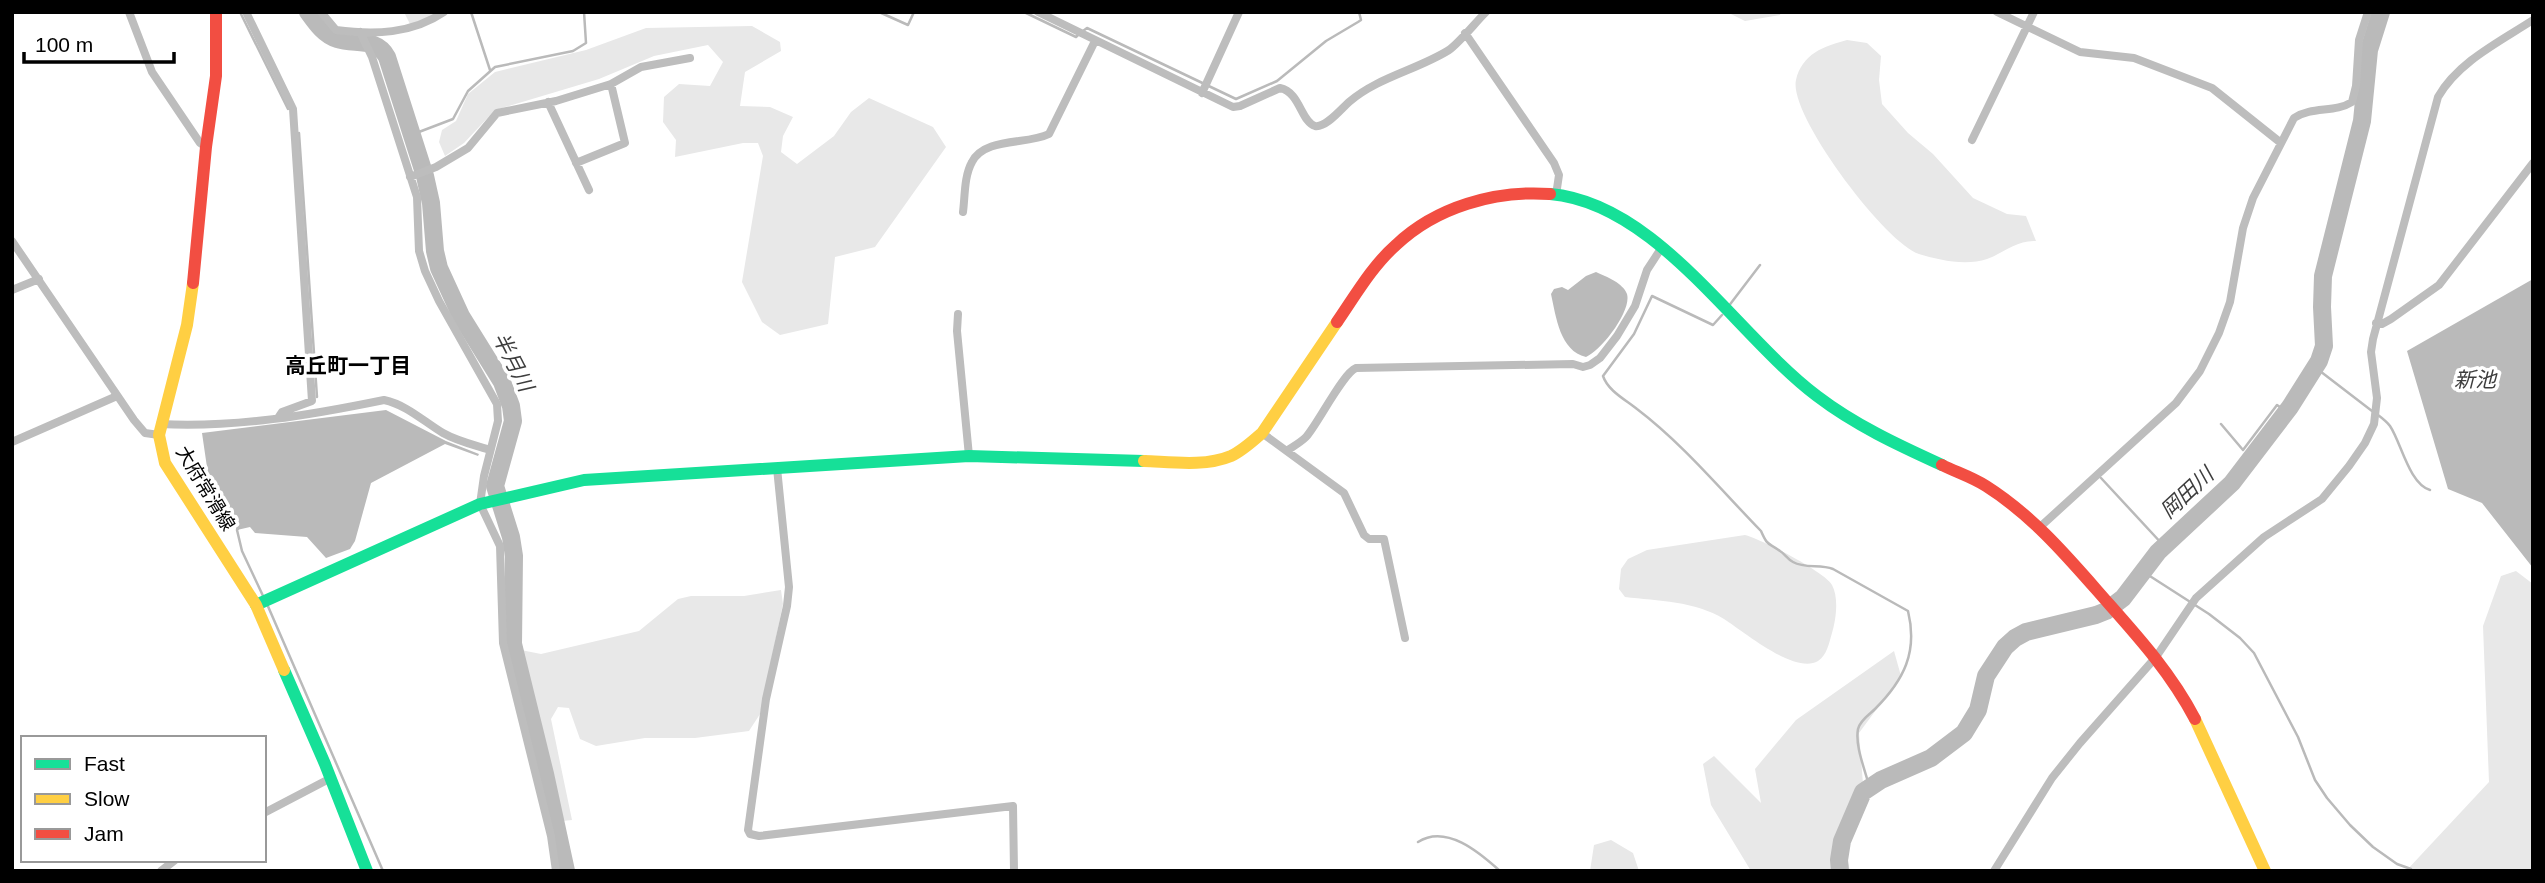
<svg xmlns="http://www.w3.org/2000/svg" width="2545" height="883" font-family="Helvetica,'Noto Sans JP',sans-serif">
<style>
.green{fill:#e8e8e8}
.water{fill:#bababa}
.lines{fill:none;stroke-linecap:round;stroke-linejoin:round}
.stream{stroke:#bababa;stroke-width:2.5}
.river{stroke:#bababa;stroke-width:18}
.street{stroke:#bdbdbd;stroke-width:8}
.fast{stroke:#16e098;stroke-width:12}
.slow{stroke:#ffcf43;stroke-width:12}
.jam{stroke:#f24e42;stroke-width:12}
.labels{text-anchor:middle;stroke-width:7;stroke-linejoin:round;paint-order:stroke}
.street-label{font-size:19px;fill:#000;stroke:#fff}
.water-label{font-size:21px;font-style:italic;fill:#3e3e3e;stroke:#fff}
.neighbourhood-label{font-size:21px;font-weight:bold;fill:#000;stroke:#fff}
</style>
<rect width="100%" height="100%" fill="#fff"/>
<path class="green" d="M 404,12 L 436,12 L 426,20 L 410,24 Z
M 1727,12 L 1781,12 L 1780,15 L 1745,21 Z
M 752,26 L 780,42 L 781,51 L 745,72 L 740,106 L 770,107 L 793,117 L 783,136 L 781,152 L 797,164 L 834,136 L 851,112 L 869,98 L 933,127 L 946,147 L 875,247 L 835,257 L 828,324 L 780,335 L 762,322 L 742,282 L 763,156 L 758,143 L 743,143 L 675,157 L 676,140 L 663,122 L 664,97 L 679,84 L 710,86 L 723,62 L 708,45 L 654,56 L 599,79 L 495,110 L 464,143 L 445,156 L 439,142 L 442,130 L 456,121 L 468,94 L 495,72 L 586,50 L 646,28 Z
M 1847,40 L 1867,43 L 1881,56 L 1879,80 L 1882,104 L 1908,133 L 1933,154 L 1973,198 L 2007,214 L 2026,216 L 2036,241 C 2016,240 2004,253 1987,259 C 1966,266 1938,260 1919,254 C 1885,243 1788,114 1796,80 C 1802,54 1824,46 1847,40 Z
M 1745,535 C 1761,539 1825,572 1832,585 C 1839,598 1836,620 1832,633 C 1829,643 1827,655 1818,661 C 1795,675 1743,631 1724,619 C 1695,601 1658,601 1625,597 L 1619,589 L 1621,569 L 1628,559 L 1647,550 Z
M 2516,571 L 2533,584 L 2533,871 L 2406,871 L 2489,782 L 2483,626 L 2501,576 Z
M 781,590 L 783,604 L 760,714 L 749,731 L 695,738 L 645,738 L 596,746 L 580,739 L 569,708 L 558,707 L 551,719 L 572,820 L 562,821 L 516,649 L 541,654 L 639,631 L 678,599 L 691,596 L 744,596 Z
M 1894,651 L 1901,676 L 1859,733 L 1863,784 L 1840,829 L 1850,871 L 1751,871 L 1711,805 L 1703,764 L 1714,756 L 1761,803 L 1755,769 L 1796,720 Z
M 1611,840 L 1633,853 L 1639,871 L 1590,871 L 1594,845 Z"/>
<path class="water" d="M 1596,272 C 1607,277 1623,283 1627,294 C 1632,311 1601,351 1586,357 C 1560,351 1556,317 1551,294 L 1554,289 L 1562,287 L 1568,290 L 1586,276 Z
M 2533,279 L 2533,568 L 2482,503 L 2448,489 L 2407,351 Z
M 386,410 L 446,441 L 479,454 L 478,456 L 445,444 L 371,483 L 355,541 L 350,549 L 326,558 L 307,537 L 255,533 L 250,527 L 237,530 L 209,481 L 202,433 Z"/>
<g class="lines">
<path class="stream" d="M 240,12 L 288,109
M 471,12 L 490,70
M 879,12 L 908,25 L 914,12
M 1024,12 L 1076,37 L 1078,35
M 1083,31 L 1087,28 L 1236,99 L 1277,81 L 1326,41 L 1358,22 L 1361,20 L 1359,12
M 299,133 L 317,397
M 411,135 L 453,119 L 468,91 L 495,67 L 573,51 L 586,43 L 584,12
M 1728,307 L 1760,265
M 1722,315 L 1713,325 L 1652,296 L 1634,334 L 1603,376 C 1608,391 1626,400 1637,409 C 1683,444 1721,490 1761,531 C 1768,547 1768,542 1780,551 C 1785,554 1787,559 1793,562 C 1805,569 1820,564 1833,569 L 1908,611 C 1918,652 1904,680 1875,709 C 1870,714 1860,720 1858,729 C 1855,745 1864,767 1868,782 L 1870,786
M 2316,368 L 2372,411
M 2378,415 C 2382,418 2387,422 2390,426 C 2401,442 2409,484 2430,490
M 2221,424 L 2243,450 L 2277,405 L 2287,412
M 2101,478 L 2164,546
M 239,527 L 237,530 L 242,551 L 264,598
M 2142,571 L 2209,614 L 2240,638 L 2254,653 L 2298,737 L 2315,780 L 2327,798 L 2350,825 L 2373,847 L 2397,864 L 2411,869
M 267,604 L 383,871
M 1418,842 C 1446,824 1479,852 1500,871"/>
<path class="river" d="M 308,12 C 316,23 324,35 337,39 C 355,45 376,37 387,57 L 425,176 L 431,203 L 435,251 L 439,268 L 461,316 L 502,382 L 511,406 L 513,421 L 495,486 L 511,537 L 514,556 L 513,644 L 545,774 L 566,871
M 1840,871 L 1839,860 L 1842,841 L 1863,792 L 1881,780 L 1931,758 L 1964,733 L 1978,710 L 1986,676 L 2005,647 L 2015,638 L 2026,632 L 2096,615 L 2106,611 L 2123,598 L 2158,552 L 2232,483 L 2290,407 L 2319,361 L 2324,346 L 2322,307 L 2323,276 L 2362,121 L 2369,50 L 2381,12"/>
<path class="street" d="M 129,12 L 152,72 L 200,143 L 206,147
M 246,12 L 293,109 L 312,401 L 282,412 L 278,418
M 321,12 L 336,30 C 374,35 412,34 444,12
M 1038,12 L 1233,107 L 1240,106 L 1280,88 C 1300,92 1301,122 1315,126 C 1326,128 1341,109 1349,102 C 1378,77 1417,70 1449,50 C 1460,42 1475,23 1486,12
M 1997,12 L 2080,52 L 2134,58 L 2212,88 L 2281,143
M 360,32 L 372,57 L 417,197 L 419,251 L 425,271 L 439,301 L 497,404 L 498,421 L 484,476 L 480,504 L 500,546 L 503,643 L 551,836 L 556,871
M 1465,33 L 1554,163 L 1559,175 L 1556,195
M 1202,93 L 1239,12
M 548,102 L 589,190
M 1972,140 L 2034,12
M 576,163 L 625,143 L 611,84
M 410,177 L 436,167 L 468,148 L 497,113 L 556,101 L 611,84 L 641,67 L 690,58
M 963,212 C 965,197 964,176 972,162 C 985,137 1027,145 1049,134 L 1095,41
M 12,241 L 134,420 L 145,433 L 159,435
M 12,290 L 39,279
M 958,314 L 957,331 L 969,456
M 2376,323 L 2382,324 L 2391,319 L 2439,285 L 2533,163
M 160,424 C 235,428 311,415 384,400 C 407,405 423,421 443,433 C 457,441 474,445 490,450
M 1262,433 L 1344,493 L 1364,535 L 1369,539 L 1384,539 L 1405,638
M 12,442 L 117,396
M 1288,450 C 1294,446 1301,442 1306,437 C 1319,422 1343,373 1356,368 L 1573,364 L 1583,367 L 1590,365 L 1600,358 L 1617,336 L 1635,306 L 1647,270 L 1662,247
M 777,468 L 789,587 L 787,606 L 766,699 L 748,830 L 750,834 L 759,836 L 1013,806 L 1014,871
M 2040,527 L 2176,403 L 2200,371 L 2219,333 L 2230,302 L 2243,228 L 2253,198 L 2294,118 C 2312,106 2335,113 2352,102 L 2356,86 L 2359,40 L 2368,12
M 264,813 L 329,779
M 161,871 L 175,860
M 1994,871 L 2052,778 L 2080,743 L 2156,657 L 2196,598 L 2264,537 L 2322,499 L 2349,466 L 2365,443 L 2374,424 L 2377,398 L 2371,352 L 2373,339 L 2438,97 C 2458,62 2499,42 2533,20"/>
<path class="fast" d="M 1550,194 C 1657,203 1735,334 1817,396 C 1855,425 1898,445 1942,465
M 256,605 L 480,504 L 584,480 L 969,456 L 1144,461
M 284,670 L 325,764 L 367,871"/>
<path class="slow" d="M 193,283 L 187,325 L 159,435 L 165,463 L 256,605 L 284,670
M 1144,461 C 1171,462 1205,467 1231,456 C 1242,451 1253,441 1262,433 L 1337,322
M 2195,719 L 2265,871"/>
<path class="jam" d="M 193,283 L 206,147 L 216,76 L 216,12
M 1337,322 C 1355,296 1372,266 1396,245 C 1436,207 1495,190 1550,194
M 1942,465 C 1956,472 1972,477 1986,486 C 2035,517 2071,561 2109,604 C 2141,640 2172,675 2195,719"/>
</g>
<g class="labels">
<g class="street-label">
<text transform="translate(206 488) rotate(59)" y="7">大府常滑線</text>
</g>
<g class="water-label">
<text transform="translate(513 362) rotate(63)" y="7">半月川</text>
<text x="2475" y="387">新池</text>
<text transform="translate(2187 493) rotate(-43)" y="7">岡田川</text>
</g>
<g class="neighbourhood-label">
<text x="348" y="373">高丘町一丁目</text>
</g>
</g>
<rect width="2545" height="883" fill="none" stroke="#000000" stroke-width="28"/>
<rect x="21" y="736" width="245" height="126" fill="#ffffff" stroke="#999999" stroke-width="2"/>
<rect x="35" y="759" width="35" height="10" fill="#16e098" stroke="#999999" stroke-width="2"/>
<text x="84" y="771" font-size="21" fill="#000000">Fast</text>
<rect x="35" y="794" width="35" height="10" fill="#ffcf43" stroke="#999999" stroke-width="2"/>
<text x="84" y="806" font-size="21" fill="#000000">Slow</text>
<rect x="35" y="829" width="35" height="10" fill="#f24e42" stroke="#999999" stroke-width="2"/>
<text x="84" y="841" font-size="21" fill="#000000">Jam</text>
<path d="M24 52v10h150v-10" fill="none" stroke="#000000" stroke-width="3.5"/>
<text x="35" y="52" font-size="21" fill="#000000" stroke="#ffffff" stroke-width="5" paint-order="stroke">100 m</text>
</svg>
